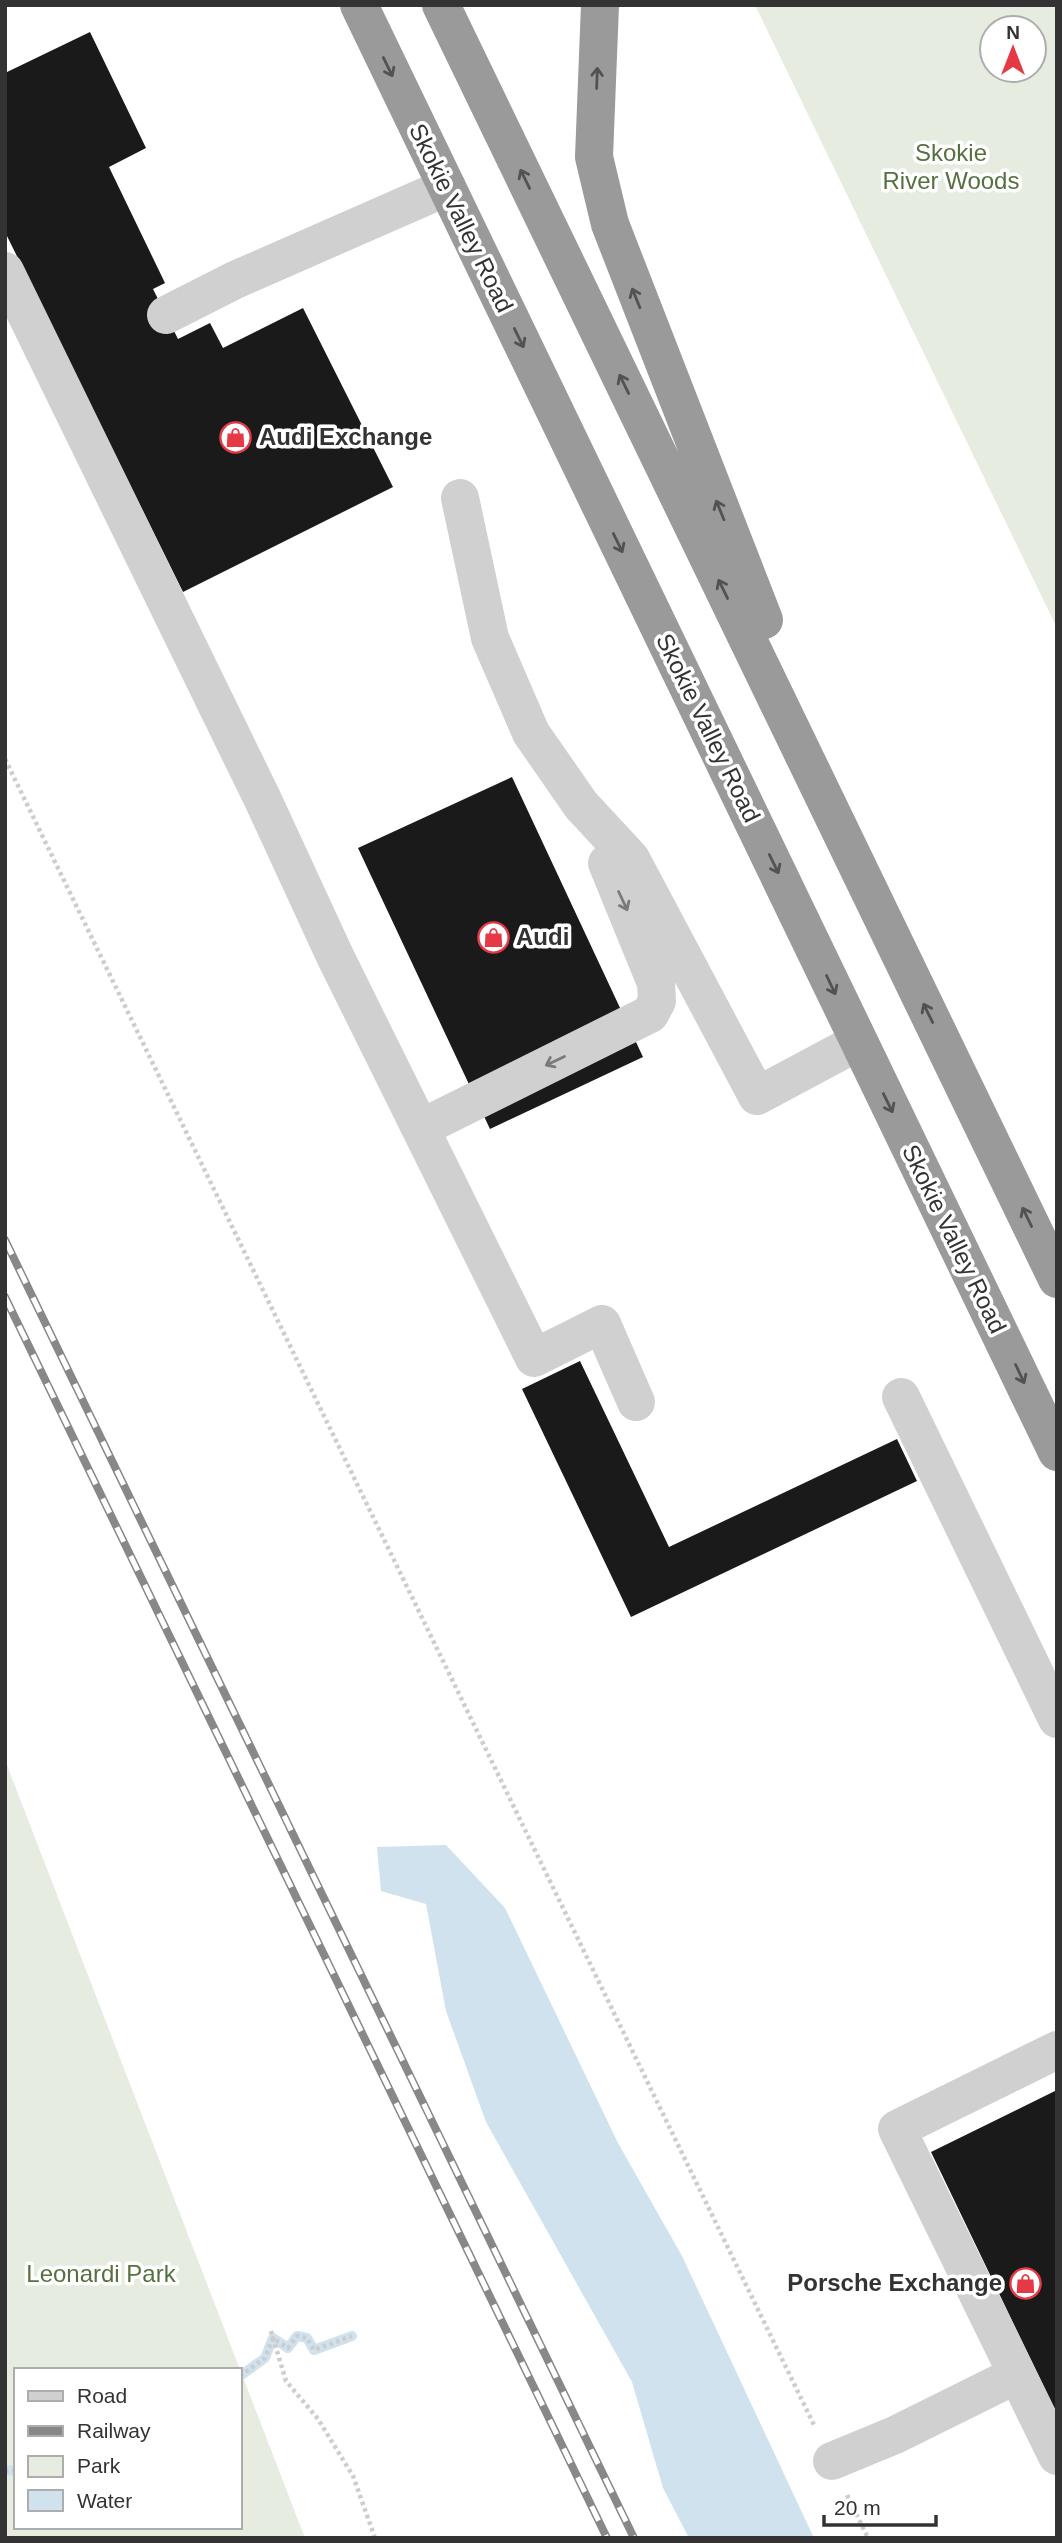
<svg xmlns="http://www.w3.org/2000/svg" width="1062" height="2543" font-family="Arial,sans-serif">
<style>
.green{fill:#e6ecdf;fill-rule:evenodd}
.water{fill:#cfe2ee}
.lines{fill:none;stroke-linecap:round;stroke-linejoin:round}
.stream{stroke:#cfe2ee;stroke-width:10}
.building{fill:#1a1a1a}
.path{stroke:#cdcdcd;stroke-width:4.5;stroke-dasharray:3.5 3.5;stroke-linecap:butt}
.minor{stroke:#d0d0d0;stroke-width:38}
.highway{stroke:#9a9a9a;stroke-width:38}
.rail-casing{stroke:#888;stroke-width:8}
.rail{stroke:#fff;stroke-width:5;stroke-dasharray:16;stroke-linecap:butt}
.oneway{stroke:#525252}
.oneway2{stroke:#7a7a7a}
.labels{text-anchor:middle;stroke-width:7;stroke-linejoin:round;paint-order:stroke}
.park-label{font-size:24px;fill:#56703f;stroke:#fff}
.street-label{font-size:24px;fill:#333;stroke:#fff}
.poi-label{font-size:24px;font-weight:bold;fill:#333;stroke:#fff;text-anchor:start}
</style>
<rect width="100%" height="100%" fill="#fff"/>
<path class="green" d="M 755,5 L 1057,5 L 1057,628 ZM 992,28 L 1034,28 L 1034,70 L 992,70 Z
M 5,1760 L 305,2538 L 5,2538 ZM 16,2370 L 240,2370 L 240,2527 L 16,2527 Z"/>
<path class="water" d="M 446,1845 L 505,1908 L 618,2143 L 682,2256 L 814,2538 L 689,2538 L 663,2488 L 632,2382 L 486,2122 L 446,2011 L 426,1904 L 381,1891 L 377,1847 Z"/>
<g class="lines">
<path class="stream" d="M 240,2376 L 265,2358 L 273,2338 L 288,2348 L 297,2336 L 307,2338 L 314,2350 L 352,2336
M 5,2471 L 16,2470"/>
</g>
<path class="building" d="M 90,32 L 146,148 L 109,167 L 165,283 L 153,289 L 178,339 L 210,323 L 223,348 L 303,308 L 393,487 L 183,592 L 5,232 L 5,73 Z
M 512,777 L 643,1057 L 490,1129 L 358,848 Z
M 580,1361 L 669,1547 L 897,1439 L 917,1481 L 631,1617 L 522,1389 Z
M 1057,2090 L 1057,2414 L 931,2152 Z"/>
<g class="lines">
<path class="path" d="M 5,759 L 815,2427
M 271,2331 L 286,2381 L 318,2419 L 353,2476 L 375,2538
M 240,2376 L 265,2358 L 273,2338 L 288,2348 L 297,2336 L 307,2338 L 314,2350 L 352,2336
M 5,2471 L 16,2470
M 847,2495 L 868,2538"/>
<path class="minor" d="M 5,271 L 263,800 L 335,956 L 534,1358 L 602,1324 L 636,1402
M 166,315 L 235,280 L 447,187
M 460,498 L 490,638 L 531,733 L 581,805 L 631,859 L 757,1096 L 858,1042
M 421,1128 L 650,1014 L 657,1001 L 656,983 L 607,863
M 901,1397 L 1057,1719
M 1057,2050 L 897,2129 L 1057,2456
M 832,2461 L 895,2435 L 1016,2375"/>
<path class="highway" d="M 359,5 L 1057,1452
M 441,5 L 1057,1279
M 600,5 L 594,157 L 610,224 L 764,620"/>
<defs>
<path id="rail" d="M 5,1240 L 634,2538
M 5,1297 L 607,2538"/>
</defs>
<use href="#rail" class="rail-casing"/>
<use href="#rail" class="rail"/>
</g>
<defs><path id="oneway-shaft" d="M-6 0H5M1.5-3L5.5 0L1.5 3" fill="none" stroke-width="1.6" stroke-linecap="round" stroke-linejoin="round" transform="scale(1.75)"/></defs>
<g class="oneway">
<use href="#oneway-shaft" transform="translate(388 67) rotate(64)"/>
<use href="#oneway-shaft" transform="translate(597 78) rotate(-88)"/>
<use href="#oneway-shaft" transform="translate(525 179) rotate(-116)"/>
<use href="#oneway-shaft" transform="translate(636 298) rotate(-112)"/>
<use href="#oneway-shaft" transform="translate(519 338) rotate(64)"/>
<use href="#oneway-shaft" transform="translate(624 384) rotate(-116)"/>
<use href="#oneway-shaft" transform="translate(720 510) rotate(-112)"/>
<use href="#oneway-shaft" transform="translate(618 543) rotate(64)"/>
<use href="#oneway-shaft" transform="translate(723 589) rotate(-116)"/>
<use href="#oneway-shaft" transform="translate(774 864) rotate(64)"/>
<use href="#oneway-shaft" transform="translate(831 985) rotate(65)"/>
<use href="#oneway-shaft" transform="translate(928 1013) rotate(-116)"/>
<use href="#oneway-shaft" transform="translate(888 1103) rotate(64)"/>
<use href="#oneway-shaft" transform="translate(1027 1217) rotate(-116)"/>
<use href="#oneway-shaft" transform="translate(1020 1374) rotate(65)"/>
</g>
<g class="oneway2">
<use href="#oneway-shaft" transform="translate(623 901) rotate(65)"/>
<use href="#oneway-shaft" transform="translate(555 1061) rotate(154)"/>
</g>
<defs>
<symbol id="shop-ring" viewBox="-11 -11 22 22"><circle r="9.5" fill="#fff" stroke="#e63946" stroke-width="1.5"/><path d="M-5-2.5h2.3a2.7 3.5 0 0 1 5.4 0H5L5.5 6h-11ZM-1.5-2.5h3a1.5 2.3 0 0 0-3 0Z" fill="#e63946"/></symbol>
</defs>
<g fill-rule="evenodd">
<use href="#shop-ring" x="218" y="420" width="35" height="35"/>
<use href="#shop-ring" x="476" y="920" width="35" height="35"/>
<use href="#shop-ring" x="1008" y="2266" width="35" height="35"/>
</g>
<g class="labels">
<g class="park-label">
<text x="951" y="161">Skokie<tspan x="951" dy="28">River Woods</tspan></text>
<text x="101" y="2282">Leonardi Park</text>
</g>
<g class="street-label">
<text transform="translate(461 218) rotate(64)" y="8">Skokie Valley Road</text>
<text transform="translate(708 728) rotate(64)" y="8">Skokie Valley Road</text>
<text transform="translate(954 1239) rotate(64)" y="8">Skokie Valley Road</text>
</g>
<g class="poi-label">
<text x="259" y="445">Audi Exchange</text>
<text x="516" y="945">Audi</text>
<text x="1002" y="2291" text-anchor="end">Porsche Exchange</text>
</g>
</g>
<rect width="1062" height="2543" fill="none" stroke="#333333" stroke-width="14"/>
<rect x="14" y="2368" width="228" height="161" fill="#ffffff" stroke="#adadad" stroke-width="2"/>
<rect x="28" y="2391" width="35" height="10" fill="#d0d0d0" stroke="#adadad" stroke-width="2"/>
<text x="77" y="2403" font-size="21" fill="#333333">Road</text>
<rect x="28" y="2426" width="35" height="10" fill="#888888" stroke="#adadad" stroke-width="2"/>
<text x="77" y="2438" font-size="21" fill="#333333">Railway</text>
<rect x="28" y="2456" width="35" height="21" fill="#e6ecdf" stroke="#adadad" stroke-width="2"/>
<text x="77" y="2473" font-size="21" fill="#333333">Park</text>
<rect x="28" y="2490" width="35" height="21" fill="#cfe2ee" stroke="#adadad" stroke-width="2"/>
<text x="77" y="2508" font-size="21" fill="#333333">Water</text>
<g transform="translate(1013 49)"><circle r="33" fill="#ffffff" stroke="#adadad" stroke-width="2"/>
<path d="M0-5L12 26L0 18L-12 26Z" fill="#e63946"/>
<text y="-10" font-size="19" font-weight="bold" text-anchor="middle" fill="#333333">N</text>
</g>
<path d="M824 2515v10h112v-10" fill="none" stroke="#333333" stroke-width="3.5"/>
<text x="834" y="2515" font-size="21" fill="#333333" stroke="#ffffff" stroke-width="5" paint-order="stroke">20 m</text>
</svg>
